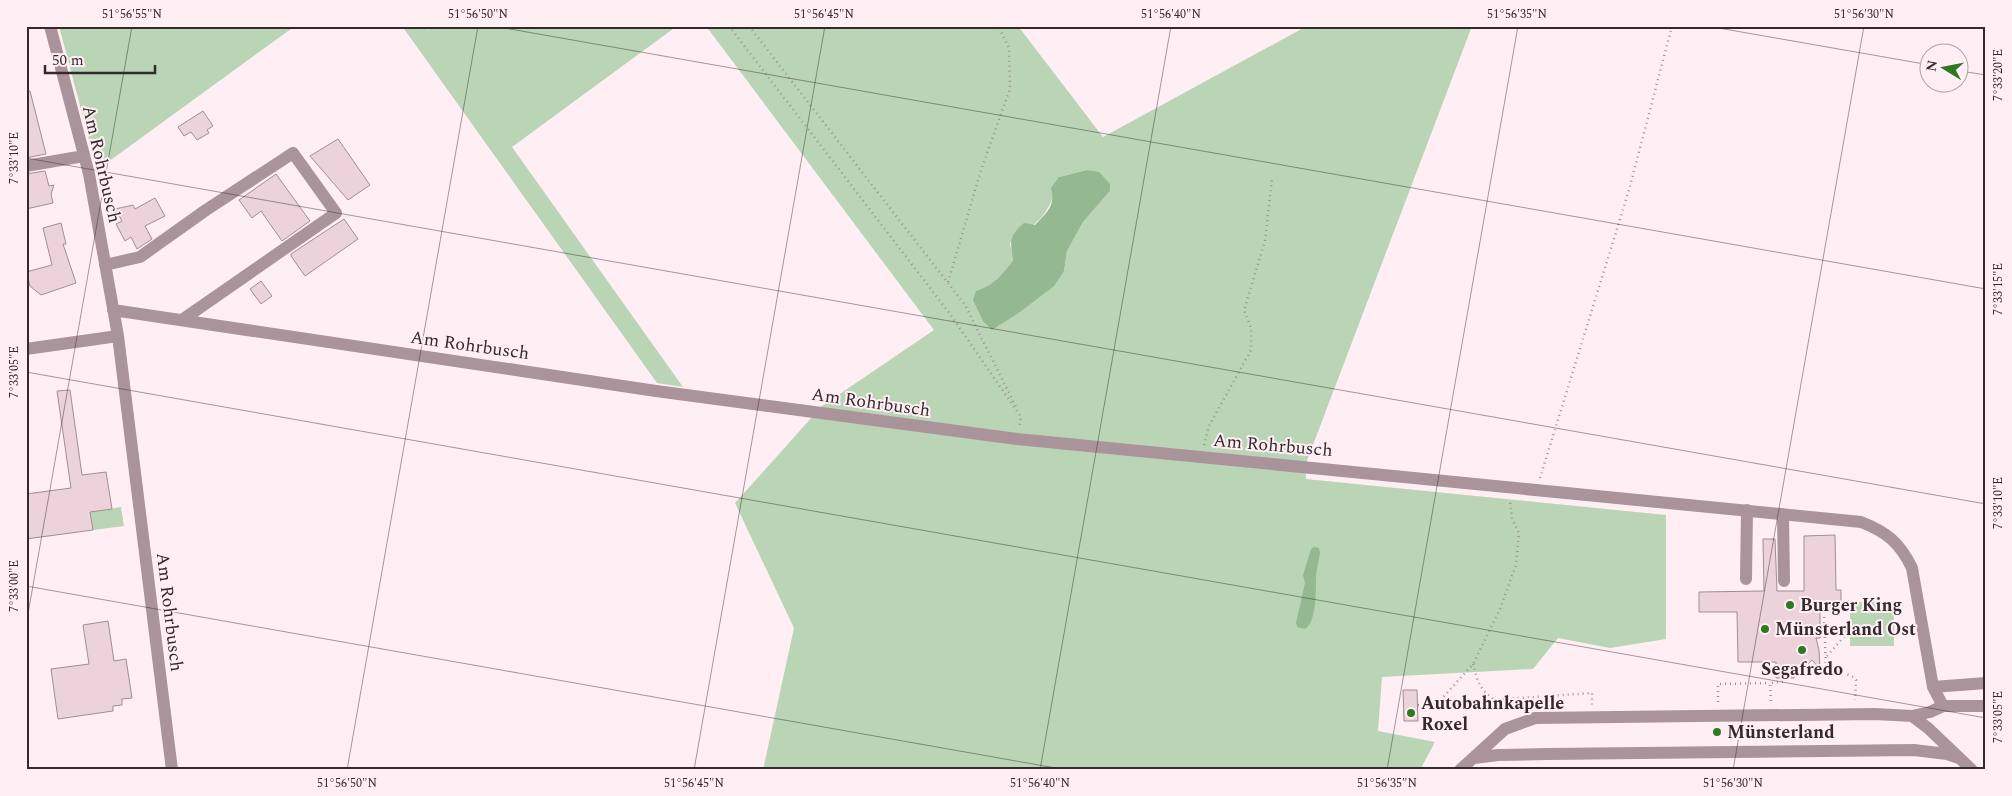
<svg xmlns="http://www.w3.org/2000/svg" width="2012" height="796" font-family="Spectral,serif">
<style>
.green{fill:#b9d5b5;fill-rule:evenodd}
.water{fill:#94b88f}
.building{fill:#ecd2db;stroke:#a38c93}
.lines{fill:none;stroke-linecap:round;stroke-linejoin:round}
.path{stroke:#9e9195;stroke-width:2.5;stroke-dasharray:1 4;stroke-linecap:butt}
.minor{stroke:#ab939b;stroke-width:12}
.ticks{fill:none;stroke:#332a2d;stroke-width:1;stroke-opacity:0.45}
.poi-dot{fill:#2c7a23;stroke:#ffeff4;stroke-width:2}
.labels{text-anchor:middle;stroke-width:4;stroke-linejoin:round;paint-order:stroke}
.street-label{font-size:18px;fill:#332a2d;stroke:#ffeff4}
.poi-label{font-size:18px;font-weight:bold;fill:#332a2d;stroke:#ffeff4;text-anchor:start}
.neatline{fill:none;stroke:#332a2d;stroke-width:2}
.ticks-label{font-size:12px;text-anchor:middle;fill:#332a2d}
</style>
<rect width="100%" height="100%" fill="#ffeff4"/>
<path class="green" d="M 59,26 L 295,26 L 97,170 Z
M 402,26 L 425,26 L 428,30 L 434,26 L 677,26 L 512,147 L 683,387 L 657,383 Z
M 706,26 L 1018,26 L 1103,137 L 1307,26 L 1472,26 L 1305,466 L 1306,479 L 1666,515 L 1666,639 L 1610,648 L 1558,638 L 1533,669 L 1382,677 L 1378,731 L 1435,742 L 1420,770 L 763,770 L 794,628 L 735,503 L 822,406 L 934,330 ZM 1087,170 L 1110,191 L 1083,222 L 1067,251 L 1064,271 L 1016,315 L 992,330 L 976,291 C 994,285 1002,275 1013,260 L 1010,243 C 1041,220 1050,215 1059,177 Z
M 121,507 L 124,526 L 93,530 L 90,512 Z
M 1850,602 L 1894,602 L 1894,646 L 1850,646 Z"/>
<path class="water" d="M 1087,170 L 1099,172 L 1110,184 L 1110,191 L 1083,222 L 1067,251 L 1064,271 L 1054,286 L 1016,315 L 992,330 L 983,321 L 973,300 L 976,291 C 994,285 1002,275 1013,260 C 1010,241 1009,236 1024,223 L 1035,225 C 1047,212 1056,206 1051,188 L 1059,177 Z
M 1314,547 L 1319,548 L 1320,552 C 1319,561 1316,571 1316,580 C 1316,592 1316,623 1305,629 L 1297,627 L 1296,623 L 1305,583 L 1303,575 L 1311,549 Z"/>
<path class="building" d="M 30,91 L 46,154 L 26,158 L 26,92 Z
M 203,111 L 213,126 L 207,130 L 209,133 L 197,140 L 191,132 L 184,136 L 178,127 Z
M 338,139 L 370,185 L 348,200 L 310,156 Z
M 45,171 L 49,186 L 54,185 L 51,194 L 53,203 L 26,209 L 26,174 Z
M 276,174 L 310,221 L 282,241 L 261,211 L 252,218 L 239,200 Z
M 155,198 L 165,216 L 145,226 L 152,239 L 137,249 L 131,237 L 125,241 L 116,224 L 122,221 L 115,209 L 133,205 L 135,209 Z
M 344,219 L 358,239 L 305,276 L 291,256 L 291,254 Z
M 61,223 L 66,244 L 63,244 L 76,283 L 41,295 L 30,286 L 26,272 L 52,265 L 43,228 Z
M 261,281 L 272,296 L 261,304 L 250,289 Z
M 70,390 L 82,475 L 106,472 L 112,509 L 90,512 L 93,530 L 26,539 L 26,494 L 71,488 L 57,391 Z
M 1835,535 L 1836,590 L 1841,590 L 1841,610 L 1820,611 L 1820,638 L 1816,638 L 1819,650 L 1820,669 L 1812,660 L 1808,664 L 1805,661 L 1794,672 L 1794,678 L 1776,678 L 1776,662 L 1738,662 L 1737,612 L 1699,612 L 1699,592 L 1764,591 L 1763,539 L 1775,539 L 1777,591 L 1804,591 L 1804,536 Z
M 108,621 L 114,661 L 126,659 L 132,698 L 122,699 L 122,705 L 113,706 L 113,711 L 58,719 L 51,669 L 89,664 L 83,625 Z
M 1403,690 L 1417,690 L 1418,721 L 1404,721 Z"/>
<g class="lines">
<path class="path" d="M 729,26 L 950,314 L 1021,417 L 1019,427
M 749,26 L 965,305 L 1017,409
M 948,282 L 981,170 L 1010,89 L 1009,48 L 998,26
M 1204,445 L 1209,426 L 1251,350 L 1251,328 L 1244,310 L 1265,241 L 1272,179
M 1540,478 L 1629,190 L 1672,26
M 1824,612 L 1826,668
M 1825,631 L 1849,631
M 1827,656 L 1849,631
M 1473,664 C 1478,683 1479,688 1494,700
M 1794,668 L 1834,668 L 1853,677 L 1856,680 L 1855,700
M 1771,701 L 1770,683 L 1786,681 L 1786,678
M 1718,702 L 1718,684 L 1770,683
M 1437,704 L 1473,664 L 1500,609 L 1516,565 L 1519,533 L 1512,519 L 1510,500
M 1418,705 L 1592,693 L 1592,705"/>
<path class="minor" d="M 50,26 L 89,174 L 118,336 L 172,770
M 26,166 L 84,156
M 105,265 L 140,257 L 206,210 L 293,153 L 336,213 L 182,320
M 113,310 L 656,391 L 1017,439 L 1861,522 C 1887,532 1900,543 1912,568 L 1933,687 L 1943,706
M 26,349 L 118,336
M 1783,514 L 1784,581
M 1746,579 L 1747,510
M 1933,687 L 1986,683
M 1912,716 L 1928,728 L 1972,770
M 1474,758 L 1498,755 L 1548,754 L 1914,750 L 1947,754 L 1959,758
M 1460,770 L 1505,729 L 1535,718 L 1875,714 L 1912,716 L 1930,712 L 1943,706 L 1986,706"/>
</g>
<path class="ticks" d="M 493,26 L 1986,289M 1707,26 L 1930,65M 1960,71 L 1986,75M 26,158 L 1986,504M 26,372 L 1986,718M 26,586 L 1067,770M 26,625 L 132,26M 347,770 L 478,26M 694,770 L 825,26M 1040,770 L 1171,26M 1387,770 L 1518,26M 1733,770 L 1864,26"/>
<g class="poi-dot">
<circle cx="1790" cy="605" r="5"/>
<circle cx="1765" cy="629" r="5"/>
<circle cx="1802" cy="650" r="5"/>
<circle cx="1411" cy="713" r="5"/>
<circle cx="1717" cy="732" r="5"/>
</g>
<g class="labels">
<g class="street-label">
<text transform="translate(102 164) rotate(77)" y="6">Am Rohrbusch</text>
<text transform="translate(470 345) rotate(8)" y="6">Am Rohrbusch</text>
<text transform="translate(871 402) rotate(8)" y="6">Am Rohrbusch</text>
<text transform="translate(1273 445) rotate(5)" y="6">Am Rohrbusch</text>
<text transform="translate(170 612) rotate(83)" y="6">Am Rohrbusch</text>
</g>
<g class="poi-label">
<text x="1800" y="611">Burger King</text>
<text x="1775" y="635">Münsterland Ost</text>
<text x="1802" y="675" text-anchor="middle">Segafredo</text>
<text x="1421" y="709">Autobahnkapelle<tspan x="1421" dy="21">Roxel</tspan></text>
<text x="1727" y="738">Münsterland</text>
</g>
</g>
<rect width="2012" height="796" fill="none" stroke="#ffeff4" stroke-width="55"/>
<g transform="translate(1944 68) rotate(280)"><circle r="24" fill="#ffeff4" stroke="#ada0a4"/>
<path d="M0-4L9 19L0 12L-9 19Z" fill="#2c7a23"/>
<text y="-8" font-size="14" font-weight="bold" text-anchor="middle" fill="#332a2d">N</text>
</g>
<path d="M45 65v8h110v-8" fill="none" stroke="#332a2d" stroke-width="2.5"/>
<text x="52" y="65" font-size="15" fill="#332a2d" stroke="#ffeff4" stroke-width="4" paint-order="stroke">50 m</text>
<rect x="28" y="28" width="1956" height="740" class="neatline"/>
<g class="ticks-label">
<text x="132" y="18">51°56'55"N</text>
<text x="478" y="18">51°56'50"N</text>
<text x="824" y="18">51°56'45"N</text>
<text x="1171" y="18">51°56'40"N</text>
<text x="1517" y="18">51°56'35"N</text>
<text x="1864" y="18">51°56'30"N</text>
<text transform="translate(1998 75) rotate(-90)" y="4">7°33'20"E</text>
<text transform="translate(14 158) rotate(-90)" y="4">7°33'10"E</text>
<text transform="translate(1998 289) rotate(-90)" y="4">7°33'15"E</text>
<text transform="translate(14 372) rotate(-90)" y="4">7°33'05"E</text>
<text transform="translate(1998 503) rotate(-90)" y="4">7°33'10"E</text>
<text transform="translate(14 586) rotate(-90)" y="4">7°33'00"E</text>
<text transform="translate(1998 717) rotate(-90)" y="4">7°33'05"E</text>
<text x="347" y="787">51°56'50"N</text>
<text x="694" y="787">51°56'45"N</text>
<text x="1040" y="787">51°56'40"N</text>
<text x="1387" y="787">51°56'35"N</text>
<text x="1733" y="787">51°56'30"N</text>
</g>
</svg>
